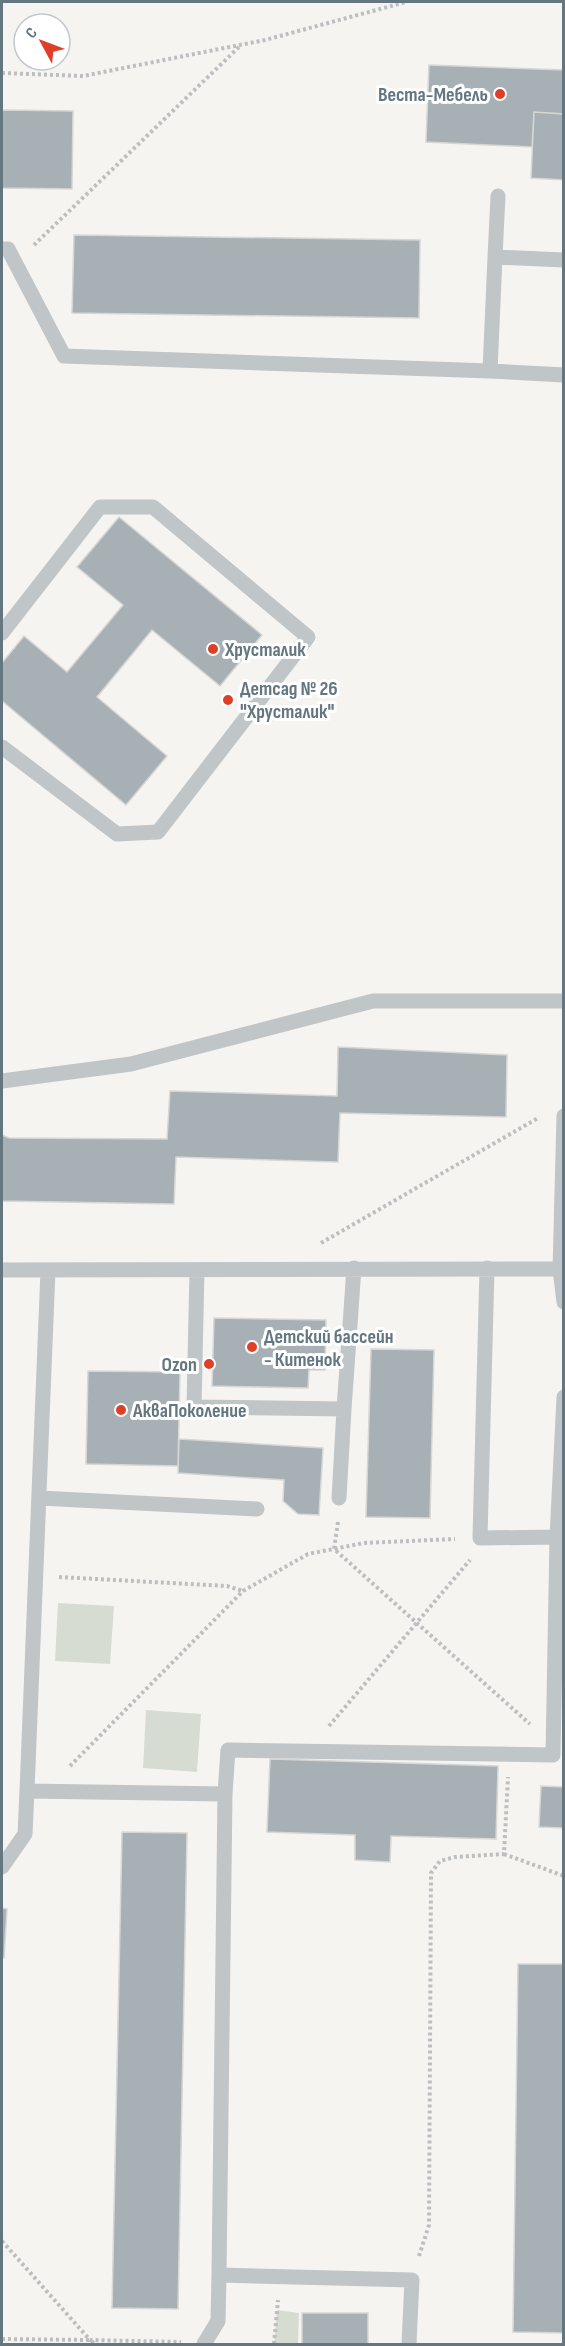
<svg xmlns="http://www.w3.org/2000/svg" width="565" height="2346" font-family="'Sofia Sans Condensed',sans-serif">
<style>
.green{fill:#d7dcd2}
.building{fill:#a7b0b4;stroke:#d6d6d4;stroke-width:1.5}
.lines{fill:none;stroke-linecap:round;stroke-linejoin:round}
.path{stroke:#bcbec0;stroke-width:4;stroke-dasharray:3 3;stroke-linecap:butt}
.lane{stroke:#c0c5c7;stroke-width:15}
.poi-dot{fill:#de3f28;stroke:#fff;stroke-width:2}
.labels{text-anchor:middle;stroke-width:6;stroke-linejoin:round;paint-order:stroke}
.poi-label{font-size:20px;font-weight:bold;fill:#647781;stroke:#fff;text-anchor:start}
</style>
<rect width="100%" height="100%" fill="#f5f4f1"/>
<path class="green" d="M 58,1603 L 114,1606 L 110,1664 L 55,1661 Z
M 146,1710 L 201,1714 L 197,1772 L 143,1768 Z
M 277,2310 L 299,2313 L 298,2344 L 274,2344 Z"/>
<path class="building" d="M 429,65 L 564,70 L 564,114 L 534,112 L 532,147 L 426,142 Z
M 2,110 L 73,111 L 72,189 L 2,188 Z
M 534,112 L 564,114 L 564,180 L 531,178 Z
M 74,235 L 420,240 L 419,318 L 72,313 Z
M 119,517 L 262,635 L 220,686 L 152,630 L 97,697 L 167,756 L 126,805 L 2,701 L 2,663 L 24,636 L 67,672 L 123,605 L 77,567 Z
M 338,1047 L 507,1055 L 506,1117 L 340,1113 L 338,1162 L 176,1157 L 174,1204 L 2,1201 L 2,1135 L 9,1138 L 167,1139 L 170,1091 L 337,1096 Z
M 214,1318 L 326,1320 L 325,1370 L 309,1370 L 308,1388 L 212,1386 Z
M 371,1349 L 434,1350 L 430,1518 L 366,1517 Z
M 88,1371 L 180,1372 L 178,1466 L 86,1464 Z
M 179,1439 L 323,1448 L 319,1515 L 298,1514 L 283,1501 L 284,1480 L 178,1473 Z
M 270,1759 L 498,1766 L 496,1839 L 391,1836 L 390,1862 L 355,1860 L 355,1835 L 267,1832 Z
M 541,1786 L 564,1787 L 564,1828 L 539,1827 Z
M 122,1832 L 187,1833 L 178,2309 L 112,2308 Z
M 2,1908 L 7,1909 L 4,1958 L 2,1958 Z
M 518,1964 L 564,1964 L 564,2333 L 513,2332 Z
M 302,2313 L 368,2313 L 368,2344 L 302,2344 Z"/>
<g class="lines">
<path class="path" d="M 2,73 L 83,76 L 265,40 L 406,2
M 34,245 L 240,46
M 321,1243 L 538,1118
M 338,1522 L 334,1549 L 530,1724
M 59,1577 L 227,1586 L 243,1591
M 329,1726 L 470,1560
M 70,1766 L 243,1591 L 308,1554 L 364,1543 L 455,1539
M 504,1854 L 564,1876
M 2,2241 L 90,2340 L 181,2342
M 419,2256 L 429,2225 L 431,1873 L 440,1861 L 455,1857 L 504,1854 L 508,1777
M 2,2339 L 90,2340 L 95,2344
M 274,2344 L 278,2300"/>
<path class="lane" d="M 2,249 L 8,249 L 64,356 L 490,371 L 495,257 L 564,260
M 495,257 L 498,196
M 490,371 L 564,375
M 2,633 L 100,507 L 153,507 L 308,637 L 158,832 L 117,834 L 2,747
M 2,1081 L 131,1064 L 373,1001 L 564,1001
M 487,1268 L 480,1538 L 557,1537
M 560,1269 L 564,1302
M 2,1270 L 560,1269 L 564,1116
M 197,1270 L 194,1407 L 344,1409 L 339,1498
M 344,1409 L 354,1268
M 39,1498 L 257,1509
M 27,1791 L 48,1270
M 2,1867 L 25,1834 L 27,1791 L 225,1794
M 204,2344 L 218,2321 L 219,2275
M 409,2344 L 412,2280 L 219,2275 L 225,1794 L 228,1750 L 553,1755 L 557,1537 L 564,1397"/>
</g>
<g class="poi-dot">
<circle cx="500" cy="94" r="6"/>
<circle cx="213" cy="649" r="6"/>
<circle cx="228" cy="700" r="6"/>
<circle cx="252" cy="1347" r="6"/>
<circle cx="209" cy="1364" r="6"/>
<circle cx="121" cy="1410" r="6"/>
</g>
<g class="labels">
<g class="poi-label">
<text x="488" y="101" text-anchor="end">Веста-Мебель</text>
<text x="225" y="656">Хрусталик</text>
<text x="240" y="695">Детсад № 26<tspan x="240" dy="23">"Хрусталик"</tspan></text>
<text x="264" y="1343">Детский бассейн<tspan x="264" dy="23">- Китенок</tspan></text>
<text x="197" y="1371" text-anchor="end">Ozon</text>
<text x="133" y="1417">АкваПоколение</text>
</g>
</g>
<rect width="565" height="2346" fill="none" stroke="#647781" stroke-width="6"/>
<g transform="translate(42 42) rotate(311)"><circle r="28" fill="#ffffff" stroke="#c1c9cd" stroke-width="1.5"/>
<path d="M0-4.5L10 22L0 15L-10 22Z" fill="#de3f28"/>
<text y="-9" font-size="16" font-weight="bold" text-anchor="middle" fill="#647781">С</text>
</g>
</svg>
